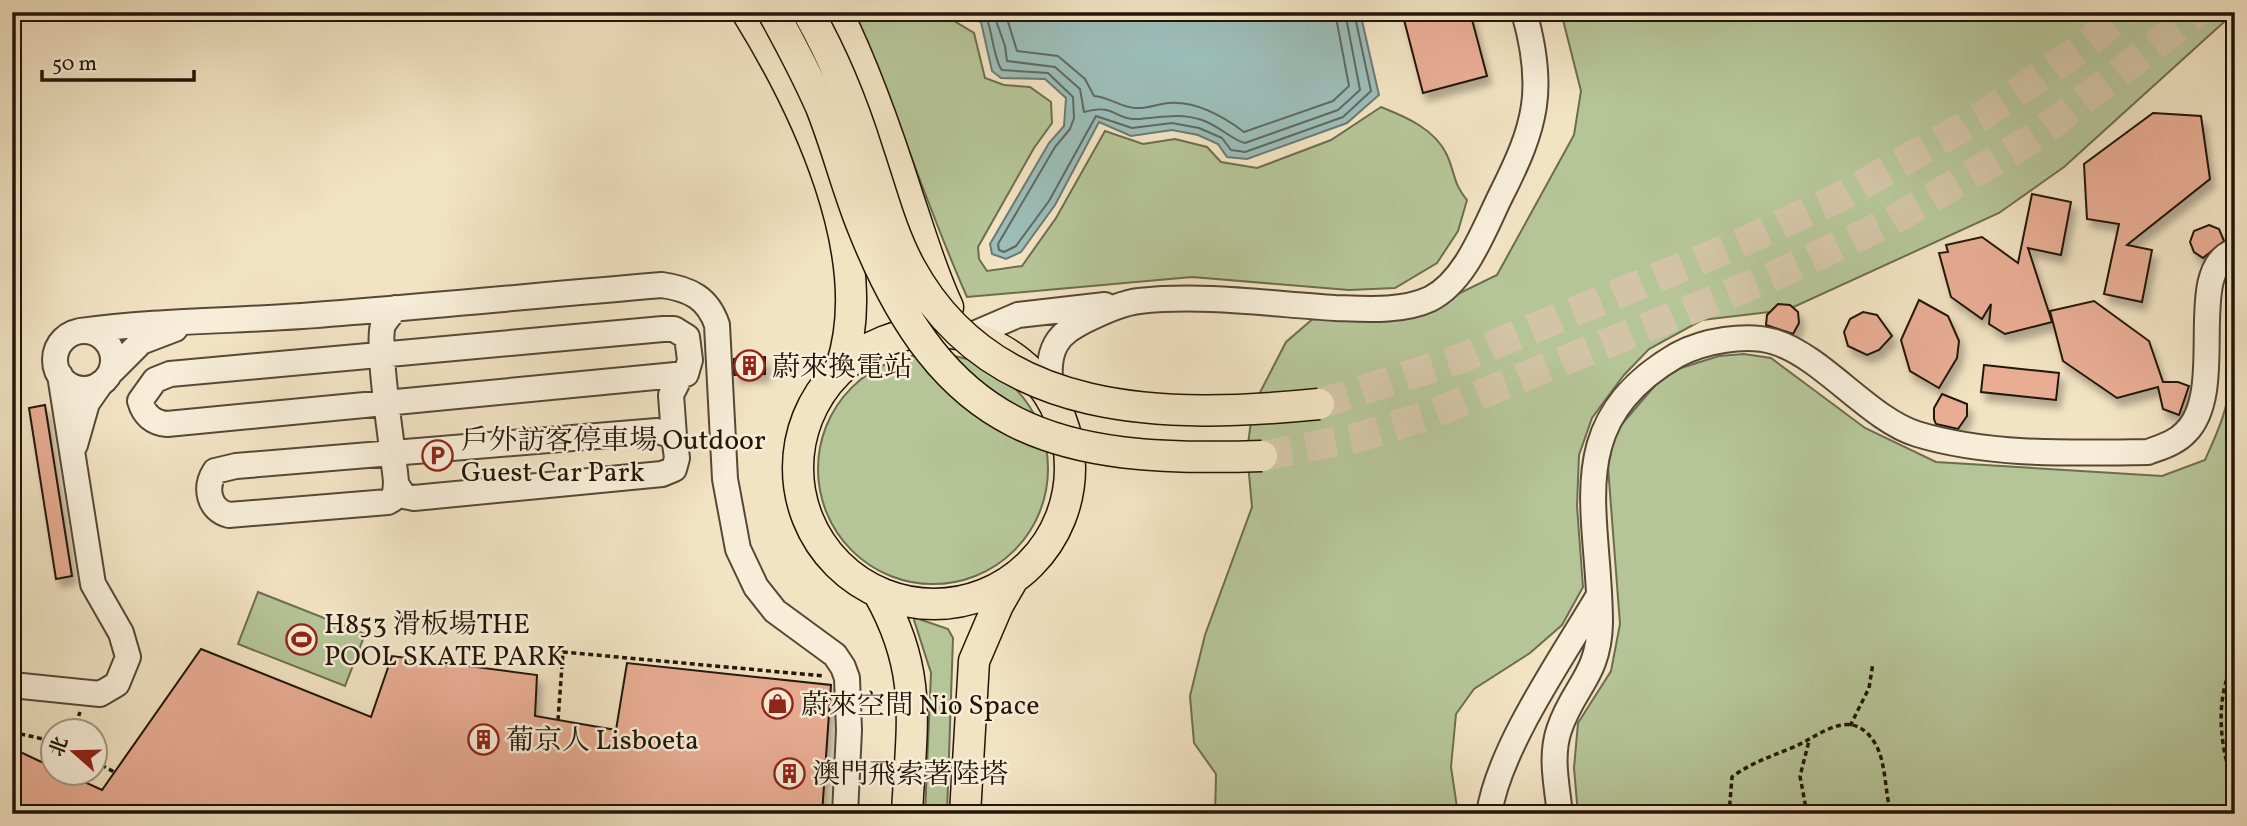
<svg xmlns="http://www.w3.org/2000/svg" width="2247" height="826" font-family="Vollkorn,'Noto Serif SC',serif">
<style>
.green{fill:#b6c598;stroke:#6c6d50;stroke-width:2}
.water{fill:#9cbdb8;stroke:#6b7a72;stroke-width:2}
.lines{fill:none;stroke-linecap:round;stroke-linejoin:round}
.shore{stroke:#5f6960;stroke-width:2}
.building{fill:#e9ad94;stroke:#221508;stroke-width:2;filter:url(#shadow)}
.major-tunnel{stroke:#d3c4a7;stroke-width:30;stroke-dasharray:30 15;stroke-linecap:butt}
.minor-casing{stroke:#564837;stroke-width:28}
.major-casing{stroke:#221508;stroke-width:33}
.path{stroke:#221508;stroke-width:3.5;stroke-dasharray:5 3.5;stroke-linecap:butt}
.minor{stroke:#f7edd8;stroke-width:24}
.major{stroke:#f2e3c3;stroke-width:30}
.major-bridge-casing{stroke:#221508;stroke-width:33;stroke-linecap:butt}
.major-bridge{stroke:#f2e3c3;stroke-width:30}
.labels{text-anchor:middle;stroke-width:5;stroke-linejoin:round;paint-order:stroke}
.poi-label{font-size:28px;fill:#221508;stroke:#f7edd8;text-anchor:start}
</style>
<defs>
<filter id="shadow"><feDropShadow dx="4.5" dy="8" stdDeviation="3.5" flood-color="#0004"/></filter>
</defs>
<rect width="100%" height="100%" fill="#f2e3c3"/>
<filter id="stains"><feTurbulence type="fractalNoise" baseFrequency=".00286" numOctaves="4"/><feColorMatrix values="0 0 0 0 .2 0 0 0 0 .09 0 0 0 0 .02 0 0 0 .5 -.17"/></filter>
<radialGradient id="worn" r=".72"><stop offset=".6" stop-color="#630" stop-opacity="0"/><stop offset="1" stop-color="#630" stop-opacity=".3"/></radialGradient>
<path class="green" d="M 852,12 L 939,12 L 974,33 L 985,78 L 1004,85 L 1030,87 L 1051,102 L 1052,123 L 1034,148 L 978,247 L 979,259 L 987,271 L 1022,266 L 1056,218 L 1105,131 L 1143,144 L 1175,139 L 1207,147 L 1221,162 L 1257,168 L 1331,140 L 1381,107 C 1406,117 1435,129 1447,155 C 1456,175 1452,181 1467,200 L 1458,231 L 1437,263 L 1395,288 L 1349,290 L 1192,277 L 967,297 C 925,203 896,105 852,12 Z
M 1577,12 L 2235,12 L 2064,167 L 1999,213 L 1787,310 L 1702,320 L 1649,349 L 1624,375 L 1592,418 L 1579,455 L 1577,506 L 1583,587 L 1562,625 L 1530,653 L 1474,689 L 1456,714 L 1451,767 L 1458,814 L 1215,814 L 1216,774 L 1194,743 L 1190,696 L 1205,635 L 1252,507 L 1247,452 L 1253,406 L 1286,342 L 1322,311 L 1419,313 L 1497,275 L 1574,135 L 1581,91 L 1562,16 Z
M 2235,299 L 2235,716 L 2230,726 L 2235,746 L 2235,814 L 1578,814 L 1574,768 L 1578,723 L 1611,671 L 1620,624 L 1608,467 L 1615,432 L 1658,382 L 1681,368 L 1719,356 L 1744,354 L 1771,358 L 1865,428 L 1936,462 L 2162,476 L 2205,460 C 2217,433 2228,410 2230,381 C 2233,346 2220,334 2235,299 Z
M818 469a115 115 0 1 1 230 0a115 115 0 1 1-230 0Z
M 258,592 L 365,634 L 345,686 L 238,644 Z
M 916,618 L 948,629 L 953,638 L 947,814 L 925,814 L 931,673 L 914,620 Z"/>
<path class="water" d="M 949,12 L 1360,12 L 1379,95 L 1347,123 L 1247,159 L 1227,157 L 1218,144 L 1198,135 L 1172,130 L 1131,136 L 1099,122 L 1055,205 L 1021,252 L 1006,259 L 992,254 L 990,244 L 1049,143 L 1064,126 L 1066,98 L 1045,79 L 1001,78 L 992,71 L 981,22 Z"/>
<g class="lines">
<path class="shore" d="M 967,12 L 987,19 C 992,32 995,63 1002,70 L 1048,73 L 1073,97 L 1074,118 L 1070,129 L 1055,147 L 998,244 L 999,250 L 1004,252 L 1016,246 L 1049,201 L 1096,116 L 1132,128 L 1172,123 L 1199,128 L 1222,138 L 1231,150 L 1245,152 L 1343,117 L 1371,91 L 1354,12
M 993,12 L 1005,46 L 1007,61 L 1055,67 L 1080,89 L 1084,112 C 1116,103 1114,120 1136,119 C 1160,118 1178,112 1202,120 C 1218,125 1235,142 1245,143 L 1338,110 L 1360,90 L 1345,12
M 1005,12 L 1017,51 L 1058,56 L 1085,79 L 1094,96 C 1109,97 1122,108 1136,108 C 1146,109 1158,104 1169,103 C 1196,101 1224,117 1244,132 L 1333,101 L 1349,86 L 1335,12"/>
</g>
<path class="building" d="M 1402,12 L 1470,12 L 1487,76 L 1423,93 Z
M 2153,113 L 2201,116 L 2210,179 L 2127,245 L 2152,250 L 2142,302 L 2104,294 L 2119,224 L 2087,219 L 2084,164 Z
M 2032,194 L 2071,202 L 2061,255 L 2028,248 L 2052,322 L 2005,334 L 1989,324 L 1991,304 L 1982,319 L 1951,297 L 1939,253 L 1948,252 L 1946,245 L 1982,237 L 2018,263 Z
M 2209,225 L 2219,229 L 2224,241 L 2203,258 L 2194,252 L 2190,242 L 2194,231 Z
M 1919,300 L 1948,316 L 1959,341 L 1957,358 L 1939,388 L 1910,371 L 1901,340 Z
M 2094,301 L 2149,341 L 2163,382 L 2178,382 L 2189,386 L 2179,415 L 2163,409 L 2158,387 L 2117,398 L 2063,361 L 2050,311 Z
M 1778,304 L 1790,305 L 1798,312 L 1799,323 L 1793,334 L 1766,325 L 1767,315 Z
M 1863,312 L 1877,315 L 1892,336 L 1879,350 L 1867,355 L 1848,346 L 1844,332 L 1850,319 Z
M 765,357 L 765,374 L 734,375 L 734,359 Z
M 1984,365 L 2059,373 L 2056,400 L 1981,392 Z
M 1942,394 L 1967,404 L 1967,416 L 1958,429 L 1936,424 L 1934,419 L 1934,408 Z
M 45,405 L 72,576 L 56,579 L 29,408 Z
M 201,649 L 371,717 L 392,656 L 537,675 L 535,716 L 616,730 L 627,663 L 831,685 L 822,814 L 12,814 L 12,748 L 52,767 L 52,774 L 67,774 L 102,790 Z"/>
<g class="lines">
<path class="major-tunnel" d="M 1319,404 L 1459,359 L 1743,242 L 1840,197 L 1979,118 L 2081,48 L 2126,12
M 1262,456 L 1359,437 L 1429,415 L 1771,277 L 1890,222 L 2035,137 L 2198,12"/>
<defs>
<path id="minor" d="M 663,329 L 674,329 L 687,337 L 690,360 L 686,374 L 167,424 C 153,423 144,415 140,401 L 155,380 L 170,374 Z
M 80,331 C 153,321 228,321 302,316 C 422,307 542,295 662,285 C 690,289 708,298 717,325 L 725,479 L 738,549 L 756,587 L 775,611 L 835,655 L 843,667 L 847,678 L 849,730 L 845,814
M55 360a29 29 0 1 1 58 0a29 29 0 1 1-58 0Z
M 969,336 L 1018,315 L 1105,305
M 110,373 L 141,342 L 175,329
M 1051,396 C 1050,379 1047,360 1056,344 C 1062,333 1073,327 1084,321 C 1100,313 1121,303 1139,301 C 1203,294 1271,304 1335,308 C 1365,309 1402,312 1430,299 C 1466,281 1484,229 1501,195 C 1536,126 1546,89 1524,12
M 674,436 L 671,395 L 681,375
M 75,445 L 87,403 L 101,383
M 396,484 L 404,496 L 414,498 L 662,474 L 674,469 L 677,458 L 674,436 L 657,431 L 236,466 L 215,471 C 204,488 209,510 229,515 L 388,502 L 393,499 C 399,485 394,470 393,456 C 390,431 377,344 383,325 C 386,319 392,313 396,308
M 12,685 L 100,694 L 117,684 L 128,657 L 121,633 L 93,584 L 60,375
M 1489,814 C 1499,747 1564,655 1599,595
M 1560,814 C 1557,786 1550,757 1559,730 C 1573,687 1599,676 1600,623 C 1600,512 1559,424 1677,355 C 1703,341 1746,333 1775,342 C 1823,357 1869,419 1917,434 C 1989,456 2073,453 2148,452 C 2161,447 2176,443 2186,432 C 2229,389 2182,268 2235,251"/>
<path id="major" d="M 747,12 C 805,106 878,256 841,367
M 837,12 C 866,71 888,134 908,197 C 921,235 931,271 948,307
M798 468a136 136 0 1 1 272 0a136 136 0 1 1-272 0Z
M 879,594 C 924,674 911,727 907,814
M 965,814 L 974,661 L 998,605 L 1013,579"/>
</defs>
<use href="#minor" class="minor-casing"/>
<use href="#major" class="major-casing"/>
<path class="path" d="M 2235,667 L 2230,669 C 2214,713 2222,749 2235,793
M 558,720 L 563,652 L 824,676
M 1850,726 L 1869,688 L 1873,663
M 12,732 L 52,741
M 73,732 L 80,712
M 94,761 L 116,773
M 1729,814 L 1732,777 C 1752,762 1773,756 1796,746 C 1822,734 1853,705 1876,745 C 1886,763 1885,793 1891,814
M 1807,814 L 1800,776 L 1809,741"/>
<use href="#minor" class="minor"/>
<use href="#major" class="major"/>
<defs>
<path id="major-bridge" d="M 773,12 C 790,43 807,75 821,107 C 837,147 847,189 863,228 C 945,434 1053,463 1262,456
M 808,12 C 833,56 853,105 868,153 C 881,191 891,232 910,267 C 993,420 1168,419 1319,404"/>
</defs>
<use href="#major-bridge" class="major-bridge-casing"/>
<use href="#major-bridge" class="major-bridge"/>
</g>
<defs>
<symbol id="building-ring" viewBox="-11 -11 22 22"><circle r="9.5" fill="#f7edd8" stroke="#8f2418" stroke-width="1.5"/><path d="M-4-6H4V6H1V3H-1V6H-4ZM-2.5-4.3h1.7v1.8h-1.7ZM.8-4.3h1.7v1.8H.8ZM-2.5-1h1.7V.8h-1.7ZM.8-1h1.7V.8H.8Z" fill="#8f2418"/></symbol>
<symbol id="parking-ring" viewBox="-11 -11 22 22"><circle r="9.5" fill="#f7edd8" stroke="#8f2418" stroke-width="1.5"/><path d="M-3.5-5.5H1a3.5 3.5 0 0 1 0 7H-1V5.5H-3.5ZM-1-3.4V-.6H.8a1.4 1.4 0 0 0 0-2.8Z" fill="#8f2418"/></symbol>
<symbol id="stadium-ring" viewBox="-11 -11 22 22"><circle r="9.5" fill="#f7edd8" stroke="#8f2418" stroke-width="1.5"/><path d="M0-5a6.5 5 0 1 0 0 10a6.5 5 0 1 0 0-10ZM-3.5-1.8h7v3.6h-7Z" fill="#8f2418"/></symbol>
<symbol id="shop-ring" viewBox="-11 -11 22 22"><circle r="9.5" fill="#f7edd8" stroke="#8f2418" stroke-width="1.5"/><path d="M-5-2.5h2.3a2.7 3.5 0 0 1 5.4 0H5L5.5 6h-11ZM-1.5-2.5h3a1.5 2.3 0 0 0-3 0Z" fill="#8f2418"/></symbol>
</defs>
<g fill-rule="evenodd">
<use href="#building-ring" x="732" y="348" width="35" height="35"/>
<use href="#parking-ring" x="420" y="438" width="35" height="35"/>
<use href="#stadium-ring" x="284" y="622" width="35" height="35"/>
<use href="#shop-ring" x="760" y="686" width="35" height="35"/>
<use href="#building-ring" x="466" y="722" width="35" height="35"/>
<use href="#building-ring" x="772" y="756" width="35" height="35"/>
</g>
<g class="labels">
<g class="poi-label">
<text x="772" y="376">蔚來換電站</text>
<text x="461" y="449">戶外訪客停車場 Outdoor<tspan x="461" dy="32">Guest Car Park</tspan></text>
<text x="324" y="633">H853 滑板場THE<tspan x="324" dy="32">POOL SKATE PARK</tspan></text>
<text x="801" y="714">蔚來空間 Nio Space</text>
<text x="506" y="749">葡京人 Lisboeta</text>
<text x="812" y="783">澳門飛索著陸塔</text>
</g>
</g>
<rect width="2247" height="826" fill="none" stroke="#f2e3c3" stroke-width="42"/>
<rect x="14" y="14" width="2219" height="798" fill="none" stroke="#221508" stroke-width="3.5"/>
<rect x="21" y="21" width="2205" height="784" fill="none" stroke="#221508" stroke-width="2"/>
<g transform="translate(74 752) rotate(290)"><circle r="33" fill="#f7edd8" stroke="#a29785" stroke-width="2"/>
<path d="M0-5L12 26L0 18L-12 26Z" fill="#8f2418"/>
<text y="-10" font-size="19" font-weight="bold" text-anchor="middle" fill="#221508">北</text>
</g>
<path d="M42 70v10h152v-10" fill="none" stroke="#221508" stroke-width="3.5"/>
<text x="52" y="70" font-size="21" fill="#221508" stroke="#f7edd8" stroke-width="5" paint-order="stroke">50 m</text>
<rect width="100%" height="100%" filter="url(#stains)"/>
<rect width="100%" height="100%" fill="url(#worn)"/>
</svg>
